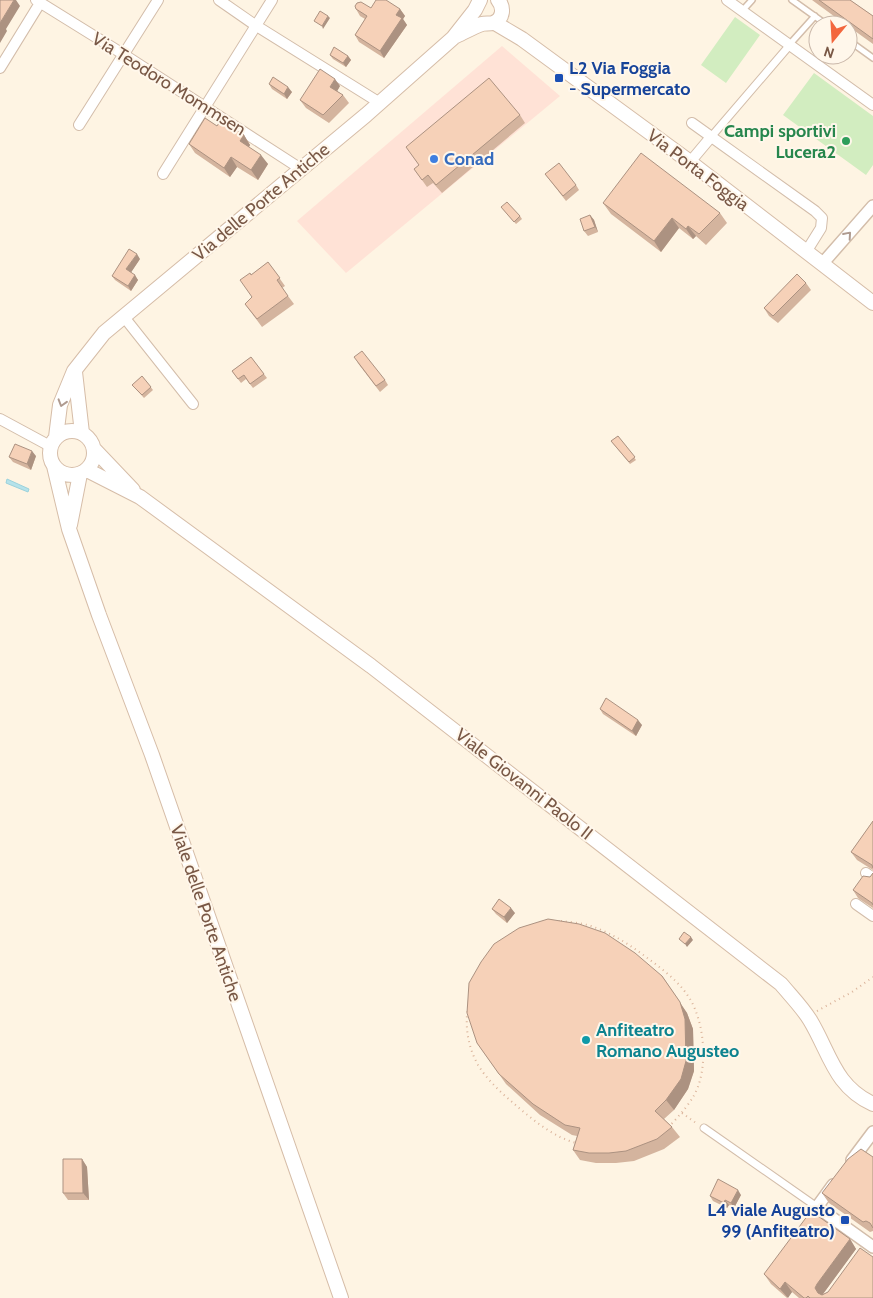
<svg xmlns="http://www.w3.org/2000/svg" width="873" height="1298" font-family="Cabin,sans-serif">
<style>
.commercial{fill:#ffe2d6}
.green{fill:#d2edc0}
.water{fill:#b5e2ea;stroke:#9bd2dc}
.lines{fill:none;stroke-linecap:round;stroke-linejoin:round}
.service-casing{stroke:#d3bdaa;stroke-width:8}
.pedestrian-casing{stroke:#d3bdaa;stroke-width:9}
.minor-casing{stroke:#d3bdaa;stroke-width:12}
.tertiary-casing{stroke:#d3bdaa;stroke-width:14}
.secondary-casing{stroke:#d6bda8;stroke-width:16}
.path{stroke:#dbb49b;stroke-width:2;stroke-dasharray:1 4;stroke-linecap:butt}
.service{stroke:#fff;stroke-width:5}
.pedestrian{stroke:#fff;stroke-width:7}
.minor{stroke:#fff;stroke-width:10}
.tertiary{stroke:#fff;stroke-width:11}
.secondary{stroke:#fff;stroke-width:14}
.wall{fill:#d4b49e}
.shaded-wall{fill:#ac9281}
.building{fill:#f6d1b8;stroke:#ac9281}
.oneway{stroke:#af9b90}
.transit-dot{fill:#1a4fb4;stroke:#fff7eb;stroke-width:2}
.leisure-dot{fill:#2e9e5b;stroke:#fff7eb;stroke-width:2}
.shop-dot{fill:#3f7fe0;stroke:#fff7eb;stroke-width:2}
.culture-dot{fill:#0f9aa8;stroke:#fff7eb;stroke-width:2}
.labels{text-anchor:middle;stroke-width:4;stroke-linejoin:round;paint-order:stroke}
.transit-label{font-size:18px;font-weight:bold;fill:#164399;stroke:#fff7eb;text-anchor:start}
.street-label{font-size:18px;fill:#795846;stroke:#fff7eb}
.leisure-label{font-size:18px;font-weight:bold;fill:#27864d;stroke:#fff7eb;text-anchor:end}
.shop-label{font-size:18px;font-weight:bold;fill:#366cbe;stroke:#fff7eb;text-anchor:start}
.culture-label{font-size:18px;font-weight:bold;fill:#0d838f;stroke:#fff7eb;text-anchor:start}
</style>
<rect width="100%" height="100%" fill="#fef4e3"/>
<path class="commercial" d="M 502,46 L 560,96 L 346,273 L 297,221 Z"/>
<path class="green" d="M 735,17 L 760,35 L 726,83 L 701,65 Z
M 814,73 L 873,116 L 873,165 L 866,175 L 783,115 Z"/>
<path class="water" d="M 7,479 L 29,489 L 28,492 L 6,483 Z"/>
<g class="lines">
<defs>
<path id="service" d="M 792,0 L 827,25
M 742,11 L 752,0
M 848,40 L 873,58
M 789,45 L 815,16"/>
<path id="pedestrian" d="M 711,137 L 789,46
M 704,1128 L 817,1207"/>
<path id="minor" d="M 36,0 L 123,54 L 301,169
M 219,0 L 255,25 L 380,103
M 727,0 L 873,105
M 0,68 L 40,3
M 692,123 L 815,211 L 822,218 L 821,228 L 806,252
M 79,125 L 158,0
M 690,162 L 711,137
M 163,174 L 272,0
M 124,317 L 193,404
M 0,419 L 50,446
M 866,873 L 873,878
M 856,904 L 873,916"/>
<path id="tertiary" d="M 822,264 L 873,206
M 852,1160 L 873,1132
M 833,1185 L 817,1207 L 873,1247"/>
<path id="secondary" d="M 495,23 L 522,39 L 690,162 L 873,303
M 456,36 C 465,32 473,27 482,24 C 485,23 489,24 493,23 C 504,19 504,7 498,0
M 75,372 L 82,433
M50 453a22 22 0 1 1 44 0a22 22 0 1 1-44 0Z
M 56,437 L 60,405 L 74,371 L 104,333 L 366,115 L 453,38 L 475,10 L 480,0
M 94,449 L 133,490
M 54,466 L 69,529 L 99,615 L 152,755 L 341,1298
M 87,470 L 140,497 L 371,666 L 781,984 C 791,996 802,1007 810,1020 C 830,1053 834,1086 873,1104
M 70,525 L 80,474"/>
</defs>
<use href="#service" class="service-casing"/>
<use href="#pedestrian" class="pedestrian-casing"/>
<use href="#minor" class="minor-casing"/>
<use href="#tertiary" class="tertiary-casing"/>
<use href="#secondary" class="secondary-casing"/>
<path class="path" d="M 561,921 C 570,922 581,923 591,926 C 611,933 629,944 646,957 C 662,969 679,981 690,999 C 705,1024 709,1071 693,1097 C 689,1104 683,1111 677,1118 C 648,1152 599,1155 560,1137 C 542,1128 526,1114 511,1101 C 499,1091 486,1078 478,1065 C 453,1020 472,966 512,938 C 517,935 522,930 527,928 C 538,924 550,923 561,921 Z
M 817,1011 L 852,992 L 873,977
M 682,1113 L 696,1123"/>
<use href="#service" class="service"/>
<use href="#pedestrian" class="pedestrian"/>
<use href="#minor" class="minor"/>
<use href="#tertiary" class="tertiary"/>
<use href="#secondary" class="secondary"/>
</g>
<path class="wall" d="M 812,0 L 850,0 L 873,16 L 873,44 L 848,26 L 848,25 L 846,25 Z
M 371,8 L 400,9 L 405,16 L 403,19 L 407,25 L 384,58 L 359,42 L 355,35 L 365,19 L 360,16 L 356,9 Z
M 330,55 L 348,56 L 351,60 L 346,67 L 333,59 Z
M 269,84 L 292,92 L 287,99 L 272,89 Z
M 340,86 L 337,91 L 343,95 L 349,103 L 329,123 L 306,108 L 300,100 Z
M 520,115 L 525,123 L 442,193 L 433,183 L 427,187 L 414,169 L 419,165 L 406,147 Z
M 217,126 L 244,135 L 250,145 L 249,147 L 268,164 L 258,180 L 237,167 L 230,177 L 195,153 L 189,144 Z
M 545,174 L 576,185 L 579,190 L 566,201 Z
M 603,203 L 720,213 L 727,223 L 706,245 L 696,236 L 693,239 L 679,228 L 661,252 L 611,214 Z
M 501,207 L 520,216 L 522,219 L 516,224 Z
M 590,215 L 594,220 L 598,232 L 588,236 L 584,231 Z
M 140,259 L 131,272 L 138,280 L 131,291 L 115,280 L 112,276 Z
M 268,262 L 285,286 L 282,288 L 294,304 L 262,327 L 245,304 L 252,297 L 251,275 Z
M 806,283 L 811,290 L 778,323 L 769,316 L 764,308 Z
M 251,357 L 267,378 L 253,388 L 246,379 L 241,383 L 232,371 Z
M 357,362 L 385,380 L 388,385 L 380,392 Z
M 142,376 L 153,390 L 144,398 L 132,385 Z
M 618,436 L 636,460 L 630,464 L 611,441 Z
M 36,456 L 31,470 L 13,462 L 9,457 Z
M 600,709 L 642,725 L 636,736 L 603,714 Z
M 873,821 L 873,870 L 857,860 L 851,852 Z
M 873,873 L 873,908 L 858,898 L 853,890 L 870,877 Z
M 492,909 L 515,913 L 507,923 L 496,914 Z
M 662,976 L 687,1013 L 693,1029 L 694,1071 L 688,1089 L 674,1110 L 664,1119 L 672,1127 L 680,1137 L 664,1149 L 634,1161 L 616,1163 L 596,1163 L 580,1160 L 573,1150 L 577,1136 L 572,1135 L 540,1115 L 506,1084 L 477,1043 Z
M 873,1157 L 873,1231 L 870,1232 L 829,1203 L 822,1193 Z
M 82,1159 L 87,1167 L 89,1200 L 68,1200 L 63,1193 Z
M 741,1195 L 734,1208 L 729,1205 L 727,1208 L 713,1201 L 710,1196 Z
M 850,1239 L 856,1249 L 823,1294 L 828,1292 L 873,1298 L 799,1298 L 792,1292 L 787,1298 L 771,1284 L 764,1274 Z"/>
<path class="shaded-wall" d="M 14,0 L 16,0 L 20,6 L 6,29 L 7,31 L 0,43 L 0,23 Z
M 400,9 L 405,16 L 403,19 L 407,25 L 384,58 L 380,51 L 396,15 Z
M 328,16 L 330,18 L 323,29 L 322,26 Z
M 348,56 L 351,60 L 346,67 L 343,63 Z
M 335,79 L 340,86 L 335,95 L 330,87 Z
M 288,87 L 292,92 L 287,99 L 284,94 Z
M 244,135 L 250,145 L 247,150 L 240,141 Z
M 261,155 L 268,164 L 258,180 L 251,170 Z
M 231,157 L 237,167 L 230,177 L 224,168 Z
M 590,215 L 594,220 L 598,232 L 595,227 Z
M 672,218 L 679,228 L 661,252 L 654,241 Z
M 688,226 L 696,236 L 693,239 L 686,229 Z
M 137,254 L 140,259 L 130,274 L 126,269 Z
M 135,275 L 138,280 L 131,291 L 128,286 Z
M 32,451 L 36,456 L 31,470 L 27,464 Z
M 638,720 L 642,725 L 636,736 L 632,731 Z
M 511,908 L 515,913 L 507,923 L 504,917 Z
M 691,937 L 693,940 L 687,947 L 685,944 Z
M 662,976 L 687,1013 L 693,1029 L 694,1071 L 688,1089 L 674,1110 L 666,1100 Z
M 82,1159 L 87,1167 L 89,1200 L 83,1193 Z
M 738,1190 L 741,1195 L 734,1208 L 731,1203 Z
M 725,1200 L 729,1205 L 727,1208 L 724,1203 Z
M 850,1239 L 856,1249 L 823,1294 L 822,1298 L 818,1293 L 815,1288 L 817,1284 Z
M 785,1282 L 792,1292 L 788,1298 L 780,1289 Z"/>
<path class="building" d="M 0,0 L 14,0 L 0,23 Z
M 376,0 L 386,0 L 400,9 L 396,15 L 402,18 L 380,51 L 355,35 L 367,16 L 356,9 L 355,6 L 357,3 L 361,2 L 371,8 Z
M 819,0 L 850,0 L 873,16 L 873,39 Z
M 320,11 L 328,16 L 322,26 L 314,21 Z
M 334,47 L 348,56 L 343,63 L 330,55 Z
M 320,69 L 335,79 L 330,87 L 343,95 L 323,115 L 300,100 Z
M 273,77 L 288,87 L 284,94 L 269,84 Z
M 489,78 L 520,115 L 436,185 L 428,175 L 422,180 L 414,169 L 419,165 L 406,147 Z
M 205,118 L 217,126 L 221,120 L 244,135 L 240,141 L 261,155 L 251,170 L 231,157 L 224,168 L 189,144 Z
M 641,153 L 720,213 L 699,234 L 688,226 L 686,229 L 672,218 L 654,241 L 603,203 Z
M 559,163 L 576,185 L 563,196 L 545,174 Z
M 507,202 L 520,216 L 514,222 L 501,207 Z
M 590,215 L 595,227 L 584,231 L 580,219 Z
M 129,249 L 137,254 L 126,269 L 135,275 L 128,286 L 112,276 Z
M 268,262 L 280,278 L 277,280 L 288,296 L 257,319 L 245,304 L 252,297 L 240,280 L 250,273 L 251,275 Z
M 797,274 L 806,283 L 773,316 L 764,308 Z
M 362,351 L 385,380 L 376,386 L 354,357 Z
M 251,357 L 264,374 L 250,384 L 244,375 L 238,379 L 232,371 Z
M 142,376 L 151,387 L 142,395 L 132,385 Z
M 618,436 L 635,457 L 629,462 L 611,441 Z
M 15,444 L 32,451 L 27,464 L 9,457 Z
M 606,698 L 638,720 L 632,731 L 600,709 Z
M 873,821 L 873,868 L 872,865 L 851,852 Z
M 873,873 L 873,905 L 872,903 L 853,890 L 863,876 L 870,877 Z
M 499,899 L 511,908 L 504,917 L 492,909 Z
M 548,919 L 579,924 L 605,933 L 635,953 L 662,976 L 680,1002 L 685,1019 L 686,1061 L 681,1079 L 666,1100 L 655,1111 L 672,1127 L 657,1139 L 626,1151 L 609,1153 L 589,1153 L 573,1150 L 580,1128 L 565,1125 L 533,1104 L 499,1074 L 477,1043 L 467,1013 L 469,983 L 481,962 L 494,944 L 519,928 Z
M 684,932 L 691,937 L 685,944 L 679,939 Z
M 861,1149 L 873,1157 L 873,1228 L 870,1223 L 866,1221 L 863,1222 L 822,1193 L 848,1159 Z
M 63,1159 L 82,1159 L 83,1193 L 63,1193 Z
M 718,1179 L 738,1190 L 731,1203 L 725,1200 L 724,1203 L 710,1196 Z
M 811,1211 L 850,1239 L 817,1284 L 815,1288 L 818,1293 L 822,1295 L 828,1292 L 860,1248 L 873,1257 L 873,1298 L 810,1298 L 808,1296 L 806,1298 L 804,1298 L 785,1282 L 780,1289 L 764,1274 Z"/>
<defs><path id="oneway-chevron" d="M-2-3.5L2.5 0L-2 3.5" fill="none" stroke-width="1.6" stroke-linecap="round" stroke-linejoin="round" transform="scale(1.25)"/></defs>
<g class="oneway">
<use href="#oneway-chevron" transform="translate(848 235) rotate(-49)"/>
<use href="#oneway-chevron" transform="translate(62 403) rotate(107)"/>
</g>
<g class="transit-dot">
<rect x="554" y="73" width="10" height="10" rx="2.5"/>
<rect x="840" y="1215" width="10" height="10" rx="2.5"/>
</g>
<circle class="leisure-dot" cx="846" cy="141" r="5"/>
<circle class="shop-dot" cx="434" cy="159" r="5"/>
<circle class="culture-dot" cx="586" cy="1040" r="5"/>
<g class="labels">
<g class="transit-label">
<text x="569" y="74">L2 Via Foggia<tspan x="569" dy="21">- Supermercato</tspan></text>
<text x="835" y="1216" text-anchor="end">L4 viale Augusto<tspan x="835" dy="21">99 (Anfiteatro)</tspan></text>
</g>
<g class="street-label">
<text transform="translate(169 84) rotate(32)" y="6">Via Teodoro Mommsen</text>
<text transform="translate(698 170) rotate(37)" y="6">Via Porta Foggia</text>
<text transform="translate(261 202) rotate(-40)" y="6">Via delle Porte Antiche</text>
<text transform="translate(524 784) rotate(38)" y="6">Viale Giovanni Paolo II</text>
<text transform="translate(206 913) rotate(71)" y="6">Viale delle Porte Antiche</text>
</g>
<g class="leisure-label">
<text x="836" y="137">Campi sportivi<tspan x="836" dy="21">Lucera2</tspan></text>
</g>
<g class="shop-label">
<text x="444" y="165">Conad</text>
</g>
<g class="culture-label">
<text x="596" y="1036">Anfiteatro<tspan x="596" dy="21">Romano Augusteo</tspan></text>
</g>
</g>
<g transform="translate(833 40) rotate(198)"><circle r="24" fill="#fff7eb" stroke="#c9b7a9"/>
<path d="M0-4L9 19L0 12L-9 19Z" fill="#f3663d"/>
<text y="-8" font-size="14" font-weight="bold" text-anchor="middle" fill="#795846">N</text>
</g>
</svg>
